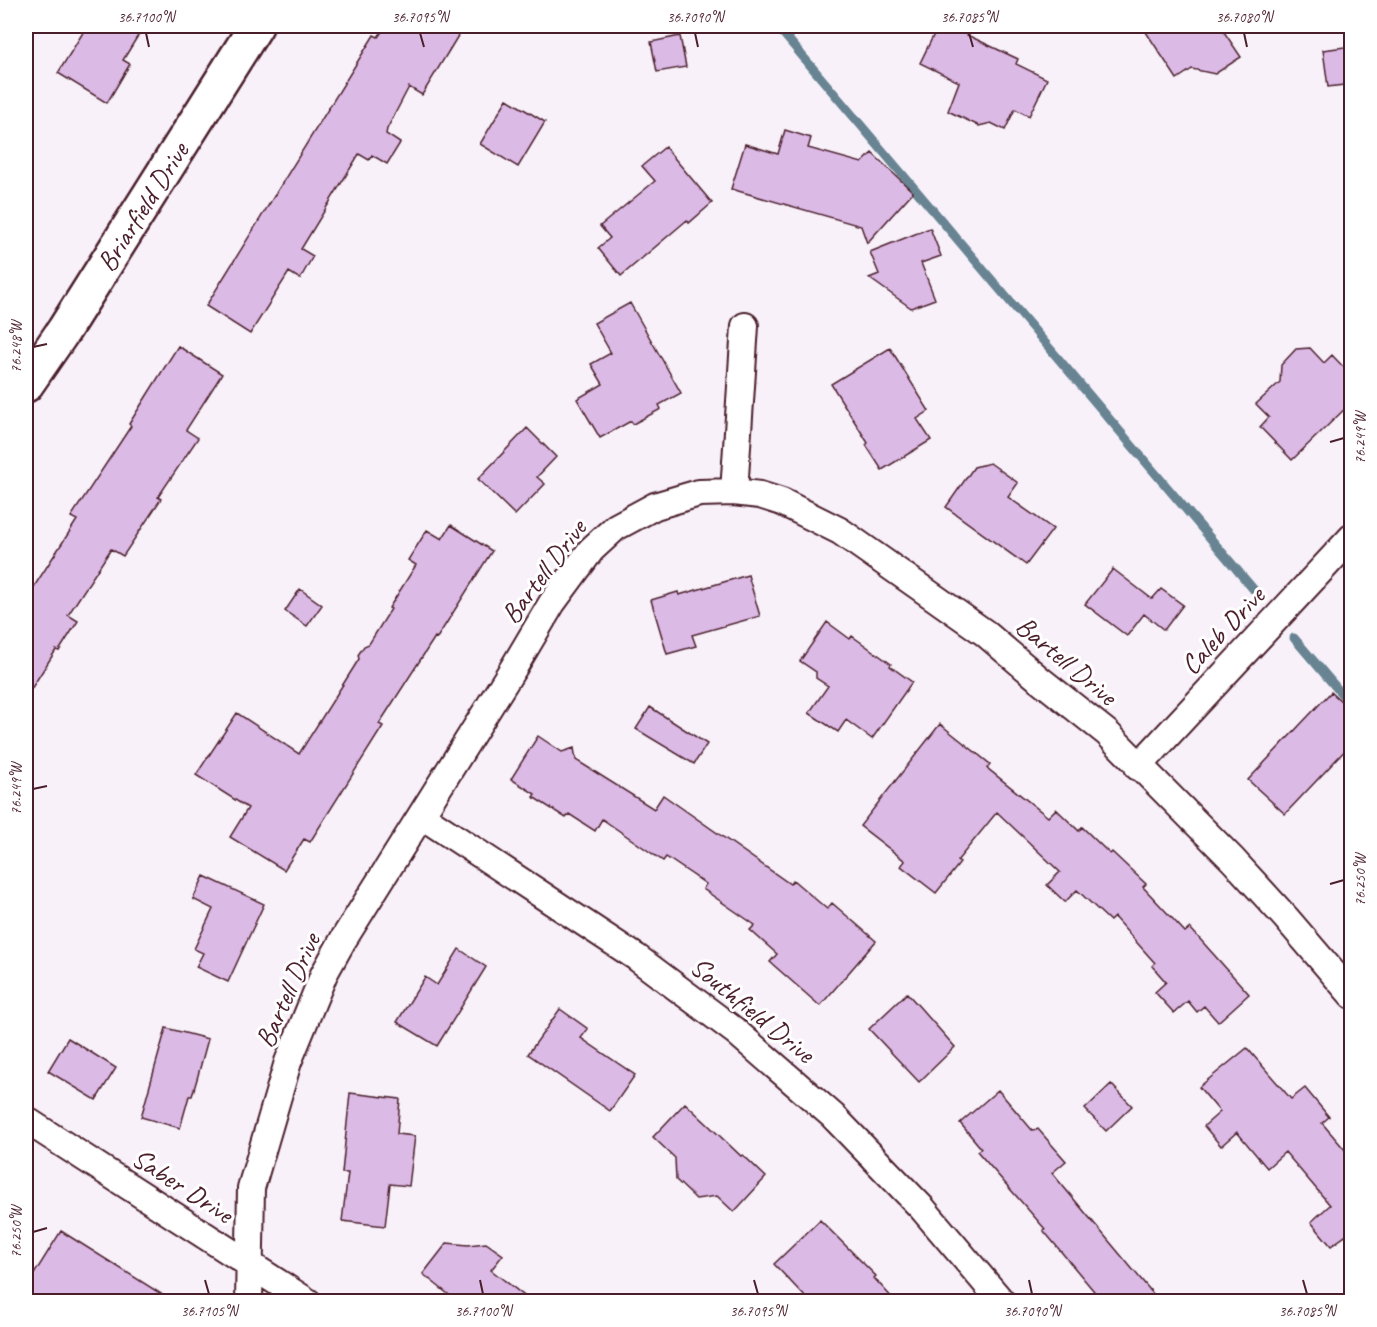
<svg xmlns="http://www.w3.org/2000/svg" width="1377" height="1327" font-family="Caveat,sans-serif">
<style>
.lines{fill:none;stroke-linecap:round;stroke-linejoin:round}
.stream{stroke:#678492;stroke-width:9}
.building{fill:#dcbae6;stroke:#4a1f2b;stroke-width:1.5}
.street-casing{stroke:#4a1f2b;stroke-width:30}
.secondary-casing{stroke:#4a1f2b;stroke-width:38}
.street{stroke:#fff;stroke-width:26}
.secondary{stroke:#fff;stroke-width:33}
.ticks{fill:none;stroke:#4a1f2b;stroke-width:2}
.labels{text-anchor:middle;stroke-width:6;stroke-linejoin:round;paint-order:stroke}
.street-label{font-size:28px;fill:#4a1f2b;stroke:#fff}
.neatline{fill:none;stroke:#4a1f2b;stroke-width:2}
.ticks-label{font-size:15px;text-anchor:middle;fill:#4a1f2b}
</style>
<rect width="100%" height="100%" fill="#f8f1fa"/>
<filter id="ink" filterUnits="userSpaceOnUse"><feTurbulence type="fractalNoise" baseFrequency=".0167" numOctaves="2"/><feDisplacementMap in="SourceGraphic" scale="12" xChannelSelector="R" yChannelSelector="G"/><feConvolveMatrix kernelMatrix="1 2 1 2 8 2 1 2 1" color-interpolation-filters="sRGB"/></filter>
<g filter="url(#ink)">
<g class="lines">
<path class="stream" d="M 777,26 L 1260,597
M 1294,638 L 1352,706"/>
</g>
<path class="building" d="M 87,26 L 144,26 L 123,60 L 130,64 L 107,103 L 58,73 Z
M 386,26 L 464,26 L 422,95 L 409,87 L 387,129 L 386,134 L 400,143 L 387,164 L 372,155 L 369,160 L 359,154 L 301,249 L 313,256 L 300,279 L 289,272 L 250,334 L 206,306 L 374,35 L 378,37 Z
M 938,26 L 948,26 L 1018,59 L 1016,64 L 1047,79 L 1029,116 L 1015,109 L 1005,130 L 991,123 L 979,126 L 948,111 L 959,82 L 920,63 Z
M 1142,26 L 1220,26 L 1241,57 L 1215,74 L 1192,69 L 1177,79 Z
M 680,36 L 686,67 L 657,72 L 651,42 Z
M 1352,46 L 1352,84 L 1328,87 L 1323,50 Z
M 507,99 L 545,122 L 518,167 L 480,144 Z
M 785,130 L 811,138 L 808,148 L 862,163 L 872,153 L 913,192 L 867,243 L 861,226 L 731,189 L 745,144 L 778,154 Z
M 665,147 L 712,203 L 689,223 L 687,220 L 621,276 L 598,248 L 610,238 L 600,226 L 655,181 L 642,166 Z
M 930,228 L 941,256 L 921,263 L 935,299 L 911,308 L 869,278 L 879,274 L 870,252 Z
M 630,303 L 681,393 L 659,405 L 661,409 L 633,424 L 631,421 L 600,438 L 577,399 L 603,384 L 591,364 L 611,353 L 594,323 Z
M 178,346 L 222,374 L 186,430 L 198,438 L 158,497 L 161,499 L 123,556 L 111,549 L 68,615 L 78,621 L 59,651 L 56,650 L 26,697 L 26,599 L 77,520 L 71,517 L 131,426 L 129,424 Z
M 890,348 L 929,411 L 917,419 L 931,440 L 882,470 L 866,445 L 868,443 L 831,384 Z
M 1310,348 L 1324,363 L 1332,355 L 1352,376 L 1352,402 L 1292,460 L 1260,427 L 1269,417 L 1256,404 L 1280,382 L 1281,365 L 1296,349 Z
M 527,428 L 556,457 L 537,477 L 545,484 L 515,515 L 478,479 Z
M 990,463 L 1018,483 L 1008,497 L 1053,529 L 1026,565 L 946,507 L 974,467 Z
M 451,525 L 492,551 L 437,638 L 435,637 L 379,724 L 383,726 L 310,842 L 304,839 L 284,870 L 230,837 L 248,808 L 196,775 L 237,713 L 299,754 L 359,659 L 358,655 L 364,646 L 369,644 L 391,609 L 389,608 L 416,565 L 408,560 L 427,530 L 442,539 Z
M 1113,569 L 1152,599 L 1161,589 L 1183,605 L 1164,630 L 1144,614 L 1127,636 L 1085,604 Z
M 748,575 L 760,616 L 692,635 L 696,646 L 667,654 L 651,600 L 678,592 L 679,595 Z
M 300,589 L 322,605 L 307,626 L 285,611 Z
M 827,622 L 850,639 L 852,636 L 891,664 L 890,666 L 912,682 L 872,739 L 846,720 L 838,732 L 809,713 L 828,686 L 816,678 L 816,672 L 800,661 Z
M 1331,692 L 1352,711 L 1352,743 L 1285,814 L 1248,780 Z
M 650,707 L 707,744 L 694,764 L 636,729 Z
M 940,724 L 990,764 L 987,768 L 1048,817 L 1056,809 L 1079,831 L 1082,827 L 1110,854 L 1112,852 L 1146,884 L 1143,887 L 1185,932 L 1190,928 L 1249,994 L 1218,1022 L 1204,1006 L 1197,1012 L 1188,1001 L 1174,1013 L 1155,992 L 1166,982 L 1152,966 L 1155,963 L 1114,917 L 1110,921 L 1077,890 L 1065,902 L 1047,885 L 1060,872 L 997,812 L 957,861 L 960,863 L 936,893 L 901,866 L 905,861 L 860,826 Z
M 538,736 L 562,752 L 574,748 L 576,760 L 654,809 L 663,795 L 790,884 L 793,880 L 827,909 L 832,903 L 876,941 L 820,1006 L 770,962 L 777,954 L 750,930 L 755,925 L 703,889 L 706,884 L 666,857 L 663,861 L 602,819 L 595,831 L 569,814 L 566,818 L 533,797 L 535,794 L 511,779 Z
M 204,876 L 264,904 L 228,982 L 196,967 L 203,953 L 194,949 L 213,909 L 193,899 Z
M 459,949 L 486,967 L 437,1046 L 397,1022 L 425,977 L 437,985 Z
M 907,993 L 955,1047 L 919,1082 L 869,1029 Z
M 560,1009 L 588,1029 L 581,1038 L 635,1075 L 610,1111 L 528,1054 Z
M 166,1028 L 208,1039 L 197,1079 L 192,1096 L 189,1096 L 180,1128 L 141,1117 Z
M 68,1038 L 116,1068 L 96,1100 L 48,1071 Z
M 1247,1048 L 1291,1099 L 1305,1088 L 1329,1117 L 1322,1123 L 1352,1158 L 1352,1231 L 1331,1246 L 1311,1222 L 1330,1205 L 1285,1152 L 1267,1168 L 1237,1132 L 1221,1146 L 1204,1126 L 1220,1112 L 1199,1087 Z
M 1111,1084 L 1132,1106 L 1106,1131 L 1085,1109 Z
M 998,1090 L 1032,1130 L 1038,1129 L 1066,1161 L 1052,1173 L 1160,1302 L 1103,1302 L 1043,1230 L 1045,1229 L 977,1151 L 981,1148 L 960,1123 Z
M 350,1093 L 400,1099 L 397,1134 L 415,1136 L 409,1186 L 390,1184 L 385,1226 L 342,1221 L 348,1173 L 342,1173 Z
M 685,1103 L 741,1156 L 743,1155 L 766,1177 L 734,1212 L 717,1196 L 696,1199 L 676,1180 L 675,1158 L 653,1137 Z
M 820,1220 L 876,1276 L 874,1278 L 896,1302 L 810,1302 L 774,1264 Z
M 61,1231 L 174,1302 L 41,1302 L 26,1292 L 26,1287 Z
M 447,1243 L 468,1245 L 486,1243 L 503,1255 L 491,1270 L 532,1302 L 458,1302 L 423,1274 Z"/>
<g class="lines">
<defs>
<path id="street" d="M 734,492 L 745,326
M 1138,767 L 1352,537
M 422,816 L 636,957 L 735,1031 L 833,1116 L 922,1208 L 1002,1302
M 26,1120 L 308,1302
M 249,1302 L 251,1188 L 288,1062 L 324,974 L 343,940 L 514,667 L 552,603 L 591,550 L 616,527 L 655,506 L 699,493 L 734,492 L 760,495 L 782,502 L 840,531 L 985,633 L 1039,679 L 1107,733 L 1233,860 L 1286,918 L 1352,995"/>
<g id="secondary">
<path id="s1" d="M 26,385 L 64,330 L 256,26"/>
</g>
</defs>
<use href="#street" class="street-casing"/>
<use href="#secondary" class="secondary-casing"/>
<use href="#street" class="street"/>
<use href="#secondary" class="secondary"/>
</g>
</g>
<path class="ticks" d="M 146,33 L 149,47M 420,33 L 424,47M 695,33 L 698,47M 969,33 L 973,47M 1244,33 L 1247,47M 33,347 L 47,344M 1330,442 L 1344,438M 33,789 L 47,786M 1330,884 L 1344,880M 33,1232 L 47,1228M 205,1280 L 209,1294M 480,1280 L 483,1294M 754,1280 L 758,1294M 1029,1280 L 1032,1294M 1303,1280 L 1307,1294"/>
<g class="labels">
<g class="street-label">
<text dy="10" stroke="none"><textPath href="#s1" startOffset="213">Briarfield Drive</textPath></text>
<text transform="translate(543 571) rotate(-53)" y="10">Bartell Drive</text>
<text transform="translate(1222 630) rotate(-47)" y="10">Caleb Drive</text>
<text transform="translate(1067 660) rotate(40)" y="10">Bartell Drive</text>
<text transform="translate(287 990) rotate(-66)" y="10">Bartell Drive</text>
<text transform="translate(753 1009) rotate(39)" y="10">Southfield Drive</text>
<text transform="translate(183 1185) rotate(33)" y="10">Saber Drive</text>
</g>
</g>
<rect width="1377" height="1327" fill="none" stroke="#fff" stroke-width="66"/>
<rect x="33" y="33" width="1311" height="1261" class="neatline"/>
<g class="ticks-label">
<text x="146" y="22">36.7100°N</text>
<text x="420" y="22">36.7095°N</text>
<text x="695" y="22">36.7090°N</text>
<text x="969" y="22">36.7085°N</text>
<text x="1244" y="22">36.7080°N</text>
<text transform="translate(16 347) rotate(-90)" y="5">76.248°W</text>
<text transform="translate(1360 438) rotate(-90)" y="5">76.249°W</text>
<text transform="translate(16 789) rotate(-90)" y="5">76.249°W</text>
<text transform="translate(1360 880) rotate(-90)" y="5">76.250°W</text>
<text transform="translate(16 1232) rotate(-90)" y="5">76.250°W</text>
<text x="209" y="1316">36.7105°N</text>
<text x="483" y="1316">36.7100°N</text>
<text x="758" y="1316">36.7095°N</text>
<text x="1032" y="1316">36.7090°N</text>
<text x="1307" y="1316">36.7085°N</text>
</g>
</svg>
